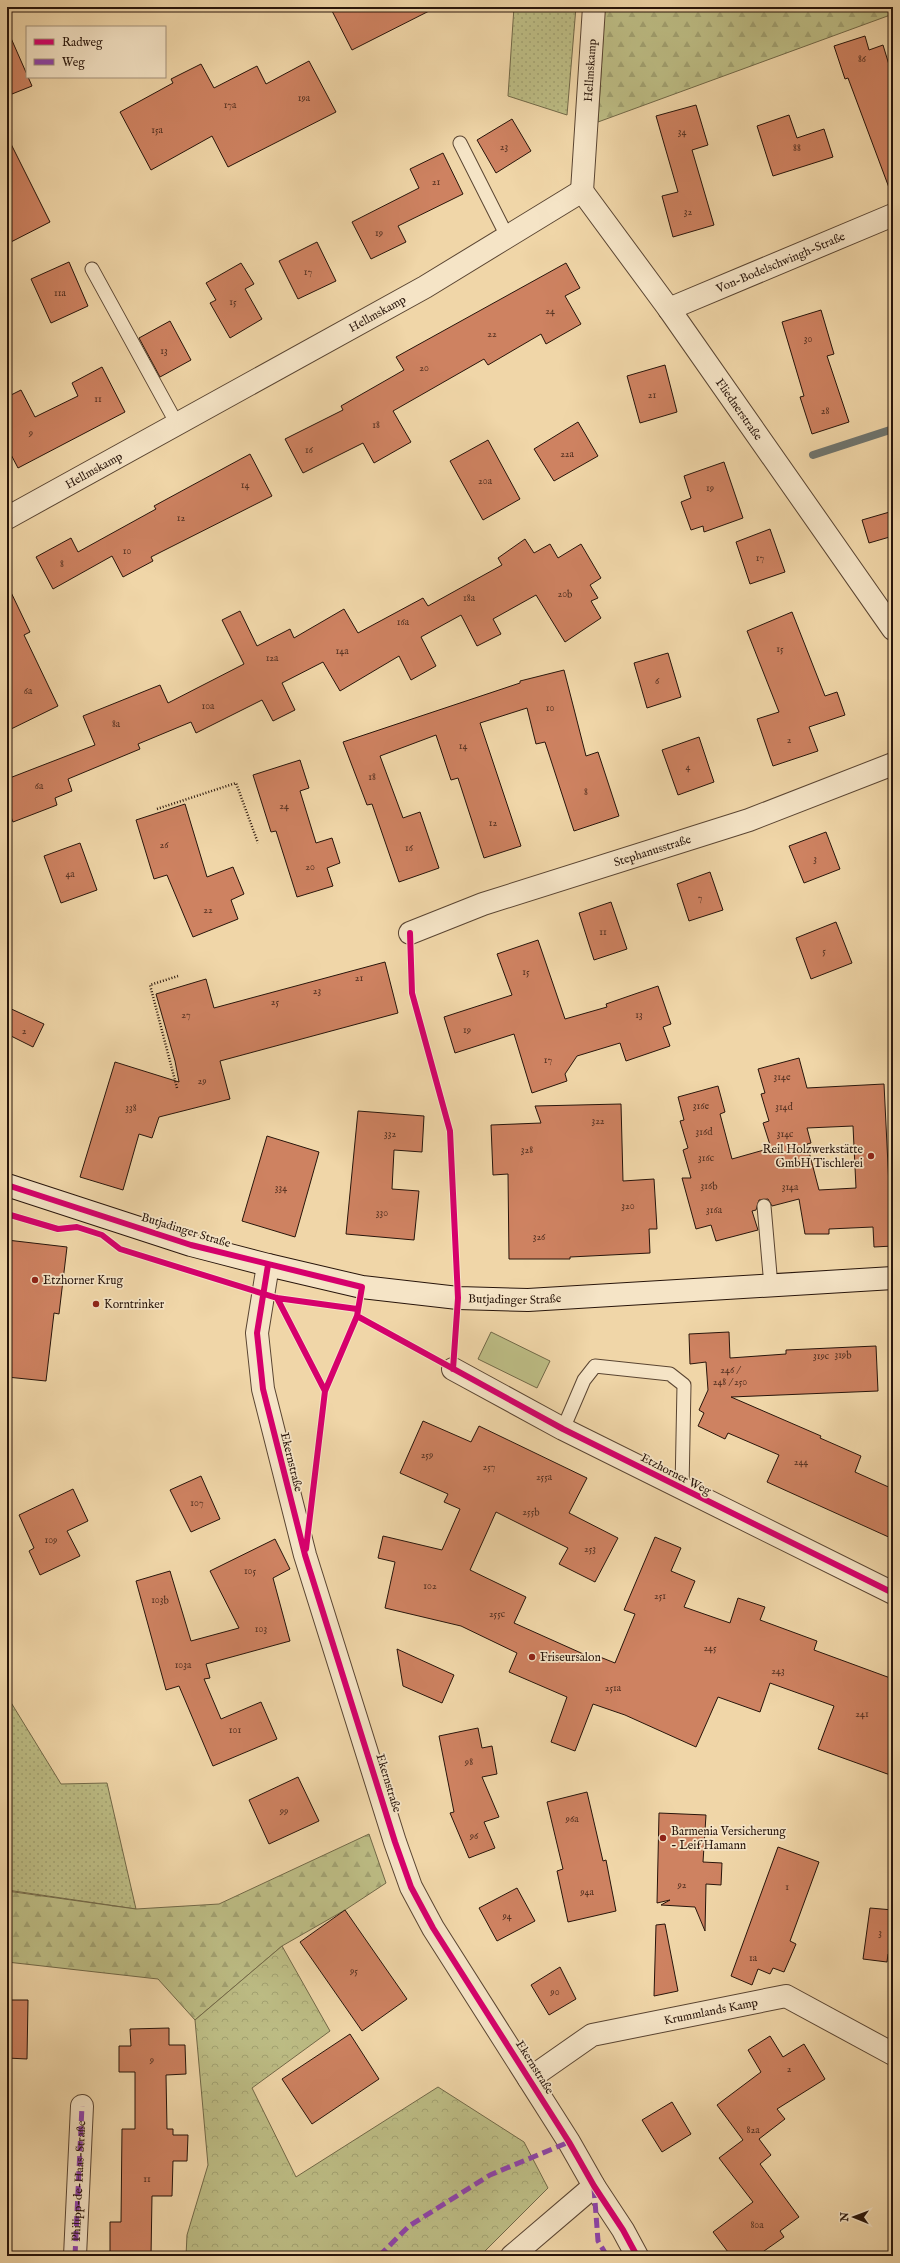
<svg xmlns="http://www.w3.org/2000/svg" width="900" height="2263" font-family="'IM FELL English',serif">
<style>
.grass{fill:url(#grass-dots);stroke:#726948}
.forest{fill:url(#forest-firs);stroke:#726948}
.park{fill:url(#park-crowns);stroke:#726948}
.garden{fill:#bdbd85;stroke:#726948}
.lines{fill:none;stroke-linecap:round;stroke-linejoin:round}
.stream{stroke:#707670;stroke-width:8}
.building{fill:#ce8261;stroke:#28150b;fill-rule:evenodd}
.lane-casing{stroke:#5a4532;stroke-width:15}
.street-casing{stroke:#5a4532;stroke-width:24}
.secondary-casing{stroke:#28150b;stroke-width:24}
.path{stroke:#28150b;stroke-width:2.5;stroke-dasharray:1 2;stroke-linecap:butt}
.lane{stroke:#f5e4c6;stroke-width:13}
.street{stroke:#f5e4c6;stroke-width:22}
.secondary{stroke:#f5e4c6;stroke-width:22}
.quiet{stroke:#8e44ad;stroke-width:5;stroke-dasharray:10 5;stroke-linecap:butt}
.cycleway-casing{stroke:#f5e4c6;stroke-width:8}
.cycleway{stroke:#d6006c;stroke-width:6}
.poi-dot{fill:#8f2418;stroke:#f5e4c6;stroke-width:1.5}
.labels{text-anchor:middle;stroke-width:3.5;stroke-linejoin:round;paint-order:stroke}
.number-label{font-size:10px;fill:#523020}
.street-label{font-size:12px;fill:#28150b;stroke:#f5e4c6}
.poi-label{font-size:12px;fill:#28150b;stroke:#f5e4c6;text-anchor:start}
</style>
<defs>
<pattern id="grass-dots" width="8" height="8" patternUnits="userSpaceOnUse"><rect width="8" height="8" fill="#bdbd85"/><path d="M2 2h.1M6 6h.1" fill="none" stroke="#a2a272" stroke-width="1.8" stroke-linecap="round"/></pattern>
<pattern id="forest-firs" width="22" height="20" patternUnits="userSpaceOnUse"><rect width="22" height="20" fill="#bdbd85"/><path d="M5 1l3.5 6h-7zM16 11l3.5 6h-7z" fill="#a2a272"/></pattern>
<pattern id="park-crowns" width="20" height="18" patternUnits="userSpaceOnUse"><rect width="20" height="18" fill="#bdbd85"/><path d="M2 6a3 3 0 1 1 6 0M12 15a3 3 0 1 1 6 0" fill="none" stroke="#a2a272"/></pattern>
</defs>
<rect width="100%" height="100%" fill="#f0d6a8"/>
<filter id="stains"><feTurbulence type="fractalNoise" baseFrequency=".005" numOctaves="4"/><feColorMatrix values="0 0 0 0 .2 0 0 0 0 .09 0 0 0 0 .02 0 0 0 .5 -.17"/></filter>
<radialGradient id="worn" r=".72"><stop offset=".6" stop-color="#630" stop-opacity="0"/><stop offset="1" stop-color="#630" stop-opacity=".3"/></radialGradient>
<path class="grass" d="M 514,7 L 576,7 L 567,115 L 508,96 Z
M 7,1696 L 61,1784 L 107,1783 L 136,1909 L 7,1890 Z"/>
<path class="forest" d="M 605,7 L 893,7 L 893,14 L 598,122 Z
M 369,1834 L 386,1883 L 345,1910 L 282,1946 L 195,2020 L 158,1979 L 7,1962 L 7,1891 L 136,1909 L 219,1904 Z"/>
<path class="park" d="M 282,1946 L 330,2031 L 252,2088 L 296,2177 L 438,2087 L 524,2142 L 548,2188 L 480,2256 L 186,2256 L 187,2235 L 208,2165 L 195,2020 Z"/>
<path class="garden" d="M 491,1332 L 550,1361 L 537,1388 L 478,1359 Z"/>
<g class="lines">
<path class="stream" d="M 813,455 L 893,429"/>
</g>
<path class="building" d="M 330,7 L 437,7 L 352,50 Z
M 7,29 L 32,86 L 7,96 Z
M 865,36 L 869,50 L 883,45 L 893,78 L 893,192 L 891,193 L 848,78 L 845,79 L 834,46 Z
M 309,61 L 336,112 L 228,167 L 212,136 L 151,170 L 120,112 L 173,83 L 171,79 L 201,64 L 214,88 L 257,66 L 266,84 Z
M 696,105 L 708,145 L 692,150 L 714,225 L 673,237 L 662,196 L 678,192 L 656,116 Z
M 789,115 L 797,138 L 824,129 L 833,157 L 773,176 L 757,126 Z
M 512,119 L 531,151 L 496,173 L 477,140 Z
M 7,136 L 50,222 L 7,244 Z
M 443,153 L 463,194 L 398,226 L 406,242 L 371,259 L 352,222 L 419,188 L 410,169 Z
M 317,242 L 336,281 L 298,299 L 279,261 Z
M 69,262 L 88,306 L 51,323 L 31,279 Z
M 241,263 L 254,284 L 245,289 L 262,319 L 230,338 L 210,303 L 216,300 L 206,283 Z
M 566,263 L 580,288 L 565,296 L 581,324 L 546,344 L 541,334 L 488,365 L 484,359 L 393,411 L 411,442 L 374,463 L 363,443 L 303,473 L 285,439 L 343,410 L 341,406 L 404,370 L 396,357 Z
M 821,310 L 834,354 L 827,356 L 849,422 L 812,434 L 800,397 L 804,396 L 782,322 Z
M 170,321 L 191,360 L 160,377 L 139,338 Z
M 665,365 L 677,412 L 640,423 L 627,376 Z
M 102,367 L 125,412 L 18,468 L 7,447 L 7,397 L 21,390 L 35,417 L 78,396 L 72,383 Z
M 578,422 L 598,456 L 554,481 L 534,449 Z
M 488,440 L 520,499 L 483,520 L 450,461 Z
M 250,454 L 272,496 L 151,557 L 153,561 L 123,577 L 112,556 L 53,589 L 36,557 L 71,538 L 78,552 L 156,509 L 154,506 Z
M 724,462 L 743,518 L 704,532 L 703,526 L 691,530 L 681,502 L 691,498 L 684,476 Z
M 893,511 L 893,536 L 869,543 L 862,520 Z
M 770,529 L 785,572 L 750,584 L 736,542 Z
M 525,539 L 534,553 L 550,544 L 558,558 L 581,544 L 601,578 L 590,585 L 598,598 L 591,601 L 601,618 L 565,642 L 536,595 L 493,619 L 501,634 L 477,646 L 461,615 L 421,637 L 436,666 L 411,680 L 399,656 L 340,691 L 323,662 L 282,683 L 295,710 L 273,721 L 262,700 L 196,733 L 191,722 L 138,744 L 140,749 L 68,779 L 72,791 L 55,798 L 57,805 L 13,822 L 7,807 L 7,779 L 95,745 L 83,716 L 160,685 L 168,703 L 244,664 L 222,620 L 240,611 L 257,646 L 290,629 L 294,638 L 344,609 L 358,633 L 423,598 L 428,606 L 502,565 L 498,558 Z
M 7,584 L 30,632 L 24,635 L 58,706 L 7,731 Z
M 792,612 L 825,696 L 837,692 L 845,715 L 809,727 L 818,751 L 773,766 L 757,719 L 779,712 L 747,631 Z
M 668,653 L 681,697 L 647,708 L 634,663 Z
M 564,670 L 586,756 L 598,752 L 619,816 L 574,831 L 545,742 L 536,744 L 527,708 L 480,723 L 521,846 L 484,858 L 458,778 L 451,780 L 436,735 L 380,756 L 403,818 L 420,812 L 439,868 L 399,882 L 372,804 L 367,805 L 343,742 L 520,683 L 520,681 Z
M 699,737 L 714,782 L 678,795 L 662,750 Z
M 300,760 L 309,788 L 300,791 L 316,843 L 332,838 L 340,863 L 327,868 L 333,886 L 297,897 L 276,831 L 271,832 L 253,775 Z
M 185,804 L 207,877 L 233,867 L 244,894 L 231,900 L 238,919 L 193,937 L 167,875 L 154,879 L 136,820 Z
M 826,832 L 840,869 L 804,883 L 789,846 Z
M 80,843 L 97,890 L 61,903 L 44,856 Z
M 710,872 L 723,910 L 689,921 L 677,884 Z
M 611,902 L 627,949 L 594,960 L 579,913 Z
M 836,922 L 852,963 L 811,979 L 796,938 Z
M 538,940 L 565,1019 L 607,1007 L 606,1004 L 658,986 L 671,1024 L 663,1027 L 670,1046 L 626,1061 L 620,1043 L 577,1056 L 565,1074 L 567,1081 L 532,1093 L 514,1034 L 455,1053 L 444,1017 L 512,995 L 497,954 Z
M 385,962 L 398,1013 L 220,1061 L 230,1099 L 159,1117 L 152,1138 L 139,1134 L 123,1190 L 80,1177 L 115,1062 L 179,1082 L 175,1061 L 156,994 L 206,979 L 214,1008 Z
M 7,1007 L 44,1024 L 33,1047 L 7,1034 Z
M 799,1058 L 807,1088 L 884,1084 L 889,1186 L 893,1186 L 893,1246 L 874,1247 L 873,1227 L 829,1229 L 829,1234 L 805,1234 L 799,1199 L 772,1206 L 768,1199 L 759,1200 L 756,1210 L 752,1211 L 758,1230 L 716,1241 L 711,1225 L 696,1229 L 682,1178 L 691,1178 L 683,1150 L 688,1148 L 680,1121 L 684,1120 L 678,1097 L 718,1086 L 725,1112 L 720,1114 L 732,1159 L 771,1148 L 763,1123 L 769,1121 L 761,1094 L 765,1093 L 758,1069 ZM 853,1126 L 856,1188 L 819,1190 L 807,1144 L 811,1143 L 807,1128 Z
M 621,1104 L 623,1181 L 654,1179 L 657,1229 L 649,1229 L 650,1253 L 570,1257 L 570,1259 L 509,1259 L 508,1174 L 493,1175 L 491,1125 L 541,1123 L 535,1106 Z
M 358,1111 L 424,1116 L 422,1152 L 394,1150 L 392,1189 L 419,1191 L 414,1240 L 346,1234 Z
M 267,1136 L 319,1152 L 295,1237 L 242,1221 Z
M 7,1240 L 67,1247 L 59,1314 L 54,1313 L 46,1381 L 7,1377 Z
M 729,1332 L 730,1358 L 786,1354 L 786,1350 L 876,1346 L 878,1391 L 731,1397 L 821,1436 L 820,1438 L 861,1456 L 855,1472 L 893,1489 L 893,1539 L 767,1482 L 779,1455 L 728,1433 L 725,1439 L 698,1426 L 704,1413 L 699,1410 L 708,1390 L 706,1362 L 690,1364 L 689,1334 Z
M 423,1421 L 471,1442 L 479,1426 L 587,1478 L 569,1513 L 618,1538 L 595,1582 L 559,1564 L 568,1548 L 496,1512 L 470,1570 L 526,1597 L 514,1623 L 599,1661 L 600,1657 L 615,1663 L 635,1614 L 624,1610 L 655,1537 L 681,1548 L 671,1571 L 695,1581 L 684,1607 L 730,1623 L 738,1598 L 765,1607 L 760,1620 L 817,1641 L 814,1650 L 893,1679 L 893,1776 L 818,1749 L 834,1706 L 770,1683 L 760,1712 L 718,1697 L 696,1747 L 625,1715 L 593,1704 L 575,1751 L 551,1742 L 567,1697 L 509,1672 L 517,1653 L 461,1626 L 385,1608 L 395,1562 L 378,1558 L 383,1536 L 442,1550 L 460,1509 L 444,1502 L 448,1494 L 400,1473 Z
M 201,1476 L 220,1519 L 191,1532 L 170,1490 Z
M 73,1489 L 88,1521 L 67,1531 L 80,1556 L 40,1575 L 29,1551 L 34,1548 L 19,1515 Z
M 275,1539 L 290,1569 L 273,1578 L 290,1641 L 206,1664 L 210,1678 L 204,1679 L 221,1719 L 261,1702 L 277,1739 L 213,1766 L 179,1686 L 166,1690 L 136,1581 L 170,1571 L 191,1641 L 239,1628 L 210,1571 Z
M 397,1649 L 454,1675 L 442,1703 L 403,1686 Z
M 478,1728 L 482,1748 L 492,1746 L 497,1774 L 482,1777 L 499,1817 L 484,1822 L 495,1848 L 469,1858 L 450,1813 L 454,1812 L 439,1736 Z
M 298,1777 L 319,1821 L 269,1844 L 249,1800 Z
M 587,1792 L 603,1861 L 606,1860 L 616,1911 L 568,1922 L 557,1871 L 563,1869 L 547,1802 Z
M 659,1813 L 706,1815 L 703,1862 L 722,1863 L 721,1885 L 706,1884 L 705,1931 L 695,1907 L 661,1905 L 670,1900 L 657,1903 Z
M 778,1847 L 819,1862 L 790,1941 L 796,1944 L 784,1972 L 773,1968 L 770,1974 L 758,1969 L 752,1985 L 731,1976 Z
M 517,1888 L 535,1921 L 497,1941 L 479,1908 Z
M 870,1908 L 893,1910 L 893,1955 L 888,1954 L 887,1962 L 863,1959 Z
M 345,1910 L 407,1999 L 362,2031 L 300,1942 Z
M 665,1924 L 678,1991 L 654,1996 L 656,1925 Z
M 560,1967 L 576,1999 L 549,2015 L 531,1985 Z
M 7,2000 L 28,2000 L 27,2059 L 7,2058 Z
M 169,2028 L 169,2045 L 185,2045 L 186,2074 L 166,2075 L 167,2129 L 173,2129 L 173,2135 L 188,2135 L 187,2161 L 173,2161 L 172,2196 L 152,2196 L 151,2256 L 110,2256 L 110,2222 L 121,2222 L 122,2129 L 135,2129 L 135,2072 L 119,2072 L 119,2046 L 131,2046 L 130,2029 Z
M 350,2034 L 379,2079 L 312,2124 L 282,2079 Z
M 770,2036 L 783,2057 L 804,2044 L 825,2079 L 777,2109 L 785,2119 L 759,2139 L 771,2155 L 760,2164 L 799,2217 L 780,2231 L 784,2237 L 757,2256 L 731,2256 L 713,2232 L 753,2202 L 719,2158 L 743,2140 L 717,2105 L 761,2072 L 748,2050 Z
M 672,2102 L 691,2134 L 662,2152 L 642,2120 Z"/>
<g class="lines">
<defs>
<path id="lane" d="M 460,143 L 508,238
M 92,269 L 177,424
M 764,1206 L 771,1286
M 563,1429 L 584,1380 L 595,1366 L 670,1374 L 684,1385 L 682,1489"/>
<g id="street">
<path id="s1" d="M 582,191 L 669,309 L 893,629"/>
<path id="s2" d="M 582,191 L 594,7"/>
<path id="s3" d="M 669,309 L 893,215"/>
<path id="s4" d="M 7,518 L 425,287 L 582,191"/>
<path id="s5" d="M 410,933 L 483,904 L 749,820 L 893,764"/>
<path d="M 268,1265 L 257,1333 L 263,1389 L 305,1555 L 395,1842 L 411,1887 L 433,1928 L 569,2142 L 594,2186 L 623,2230 L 637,2256"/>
<path d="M 453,1369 L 563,1429 L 893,1593"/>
<path id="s6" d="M 529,2079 L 592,2035 L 786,1996 L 893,2054"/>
<path d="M 75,2256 L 82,2106"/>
<path d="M 512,2256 L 594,2186"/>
</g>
<g id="secondary">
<path id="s7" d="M 7,1185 L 191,1245 L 268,1265 L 362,1287 L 458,1298 L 528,1300 L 893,1278"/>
</g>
</defs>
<use href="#lane" class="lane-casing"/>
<use href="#street" class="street-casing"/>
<use href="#secondary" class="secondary-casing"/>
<path class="path" d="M 157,809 L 236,783 L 258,843
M 177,1088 L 150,985 L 178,976
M 7,1214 L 37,1223
M 214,1278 L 240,1287
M 287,1299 L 312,1303"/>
<use href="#lane" class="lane"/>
<use href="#street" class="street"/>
<use href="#secondary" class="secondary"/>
<g class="quiet">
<path d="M 594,2188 L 598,2241 L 607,2256"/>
<path id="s8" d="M 75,2256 L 82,2106"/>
<path d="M 379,2256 L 409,2226 L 490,2175 L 569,2142"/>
</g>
<defs>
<path id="cycleway" d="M 410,933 L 412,993 L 450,1131 L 458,1298 L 453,1369
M 7,1185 L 191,1245 L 362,1287 L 357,1316 L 563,1429 L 893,1593
M 7,1214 L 58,1229 L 77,1227 L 102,1235 L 120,1249 L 277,1298 L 357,1309
M 268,1265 L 257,1333 L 263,1389 L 305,1555 L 395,1842 L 411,1887 L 433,1928 L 569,2142 L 594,2186 L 623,2230 L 637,2256
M 277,1298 L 325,1391
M 306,1549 L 325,1391 L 357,1316"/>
</defs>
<use href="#cycleway" class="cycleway-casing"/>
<use href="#cycleway" class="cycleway"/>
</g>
<g class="poi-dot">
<circle cx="871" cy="1156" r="4"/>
<circle cx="35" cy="1280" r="4"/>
<circle cx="96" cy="1304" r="4"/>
<circle cx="532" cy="1657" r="4"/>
<circle cx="663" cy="1838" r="4"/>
</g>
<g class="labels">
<g class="number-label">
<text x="862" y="62">86</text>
<text x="304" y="101">19a</text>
<text x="230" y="108">17a</text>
<text x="157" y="133">15a</text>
<text x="682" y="135">34</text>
<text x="504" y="150">23</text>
<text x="797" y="151">88</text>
<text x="436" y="185">21</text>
<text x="688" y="215">32</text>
<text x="379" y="236">19</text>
<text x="308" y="275">17</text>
<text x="60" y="296">11a</text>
<text x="233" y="305">15</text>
<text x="550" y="314">24</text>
<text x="492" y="337">22</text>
<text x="808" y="342">30</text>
<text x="164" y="354">13</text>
<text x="424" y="371">20</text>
<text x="652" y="398">21</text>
<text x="98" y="402">11</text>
<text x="825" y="414">28</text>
<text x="376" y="428">18</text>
<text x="31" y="436">9</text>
<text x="309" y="453">16</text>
<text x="567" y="457">22a</text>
<text x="485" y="484">20a</text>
<text x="245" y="488">14</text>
<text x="710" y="491">19</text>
<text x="181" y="521">12</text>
<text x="127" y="554">10</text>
<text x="760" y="561">17</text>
<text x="62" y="567">8</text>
<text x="565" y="597">20b</text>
<text x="469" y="601">18a</text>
<text x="403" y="625">16a</text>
<text x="780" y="652">15</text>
<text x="342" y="654">14a</text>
<text x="272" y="661">12a</text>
<text x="657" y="684">6</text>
<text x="28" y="694">6a</text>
<text x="208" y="709">10a</text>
<text x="550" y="711">10</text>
<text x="116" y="727">8a</text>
<text x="789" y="743">2</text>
<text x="463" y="749">14</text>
<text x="688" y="770">4</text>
<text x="372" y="780">18</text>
<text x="39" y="789">6a</text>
<text x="586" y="795">8</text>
<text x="284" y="809">24</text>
<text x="493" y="826">12</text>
<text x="164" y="848">26</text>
<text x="409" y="851">16</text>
<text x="815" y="862">3</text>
<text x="310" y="870">20</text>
<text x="70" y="877">4a</text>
<text x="700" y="901">7</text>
<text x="208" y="913">22</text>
<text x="603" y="935">11</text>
<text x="824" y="954">5</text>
<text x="526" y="975">15</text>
<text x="359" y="981">21</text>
<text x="317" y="994">23</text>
<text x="275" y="1005">25</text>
<text x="186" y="1018">27</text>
<text x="639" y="1018">13</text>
<text x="467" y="1033">19</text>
<text x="24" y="1034">2</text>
<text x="548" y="1063">17</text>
<text x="782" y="1080">314e</text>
<text x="202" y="1084">29</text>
<text x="701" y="1109">316e</text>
<text x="784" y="1110">314d</text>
<text x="131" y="1111">338</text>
<text x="598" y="1124">322</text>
<text x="704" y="1135">316d</text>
<text x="390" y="1137">332</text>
<text x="785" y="1137">314c</text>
<text x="527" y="1153">328</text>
<text x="706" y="1161">316c</text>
<text x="709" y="1189">316b</text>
<text x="790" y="1190">314a</text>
<text x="281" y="1191">334</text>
<text x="628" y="1209">320</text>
<text x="714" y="1213">316a</text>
<text x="382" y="1216">330</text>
<text x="539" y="1240">326</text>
<text x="843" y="1358">319b</text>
<text x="821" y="1359">319c</text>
<text x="730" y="1373">246 /<tspan x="730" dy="12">248 / 250</tspan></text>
<text x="427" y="1458">259</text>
<text x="801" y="1465">244</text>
<text x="489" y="1470">257</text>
<text x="544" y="1480">255a</text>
<text x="197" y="1506">107</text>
<text x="531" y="1515">255b</text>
<text x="51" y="1543">109</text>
<text x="590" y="1552">253</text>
<text x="250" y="1574">105</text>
<text x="430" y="1589">102</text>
<text x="660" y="1599">251</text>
<text x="160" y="1603">103b</text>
<text x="497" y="1617">255c</text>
<text x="261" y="1632">103</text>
<text x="710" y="1651">245</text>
<text x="183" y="1668">103a</text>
<text x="778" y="1674">243</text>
<text x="613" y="1691">251a</text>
<text x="862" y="1717">241</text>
<text x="235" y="1733">101</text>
<text x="469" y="1765">98</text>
<text x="284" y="1814">99</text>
<text x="572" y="1822">96a</text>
<text x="474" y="1839">96</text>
<text x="682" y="1888">92</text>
<text x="787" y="1890">1</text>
<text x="587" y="1895">94a</text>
<text x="507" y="1919">94</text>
<text x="880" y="1936">3</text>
<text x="753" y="1961">1a</text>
<text x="354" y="1974">95</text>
<text x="555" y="1995">90</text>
<text x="152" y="2063">9</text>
<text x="789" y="2072">2</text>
<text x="753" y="2133">82a</text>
<text x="147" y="2182">11</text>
<text x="757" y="2228">80a</text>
</g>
<g class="street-label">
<text dy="4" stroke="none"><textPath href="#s2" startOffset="121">Hellmskamp</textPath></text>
<text dy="4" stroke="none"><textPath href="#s3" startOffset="121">Von-Bodelschwingh-Straße</textPath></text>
<text dy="4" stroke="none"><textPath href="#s4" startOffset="423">Hellmskamp</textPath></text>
<text dy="4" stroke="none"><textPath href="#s1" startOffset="269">Fliednerstraße</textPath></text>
<text dy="4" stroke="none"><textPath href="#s4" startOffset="99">Hellmskamp</textPath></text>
<text dy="4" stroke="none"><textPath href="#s5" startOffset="256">Stephanusstraße</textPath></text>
<text transform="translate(186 1230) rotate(17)" y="4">Butjadinger Straße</text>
<text dy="4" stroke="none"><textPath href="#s7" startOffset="523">Butjadinger Straße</textPath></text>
<text transform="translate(292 1462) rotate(76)" y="4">Ekernstraße</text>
<text transform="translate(676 1474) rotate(27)" y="4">Etzhorner Weg</text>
<text transform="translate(389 1783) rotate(73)" y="4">Ekernstraße</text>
<text dy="4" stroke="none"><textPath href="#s6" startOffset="198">Krummlands Kamp</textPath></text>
<text transform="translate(535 2067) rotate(58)" y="4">Ekernstraße</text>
<text dy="4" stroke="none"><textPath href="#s8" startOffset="75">Philipp-de-Haas-Straße</textPath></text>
</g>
<g class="poi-label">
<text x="863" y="1153" text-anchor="end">Reil Holzwerkstätte<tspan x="863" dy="14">GmbH Tischlerei</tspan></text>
<text x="43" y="1284">Etzhorner Krug</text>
<text x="104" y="1308">Korntrinker</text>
<text x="540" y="1661">Friseursalon</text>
<text x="671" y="1835">Barmenia Versicherung<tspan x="671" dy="14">- Leif Hamann</tspan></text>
</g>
</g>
<rect width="900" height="2263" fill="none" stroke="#f0d6a8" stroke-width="24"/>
<rect x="8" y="8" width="884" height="2247" fill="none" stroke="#28150b" stroke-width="2"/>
<rect x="12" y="12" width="876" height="2239" fill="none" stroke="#28150b"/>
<rect x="26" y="26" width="140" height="52" fill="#f5e4c6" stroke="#a3917b"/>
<rect x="34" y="39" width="20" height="6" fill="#d6006c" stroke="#a3917b"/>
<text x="62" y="46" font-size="12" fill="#28150b">Radweg</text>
<rect x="34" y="59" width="20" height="6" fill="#8e44ad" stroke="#a3917b"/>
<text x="62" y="66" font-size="12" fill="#28150b">Weg</text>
<g transform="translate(854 2217) rotate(271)" stroke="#f5e4c6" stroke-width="3" paint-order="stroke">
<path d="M0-3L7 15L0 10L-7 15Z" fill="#28150b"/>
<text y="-6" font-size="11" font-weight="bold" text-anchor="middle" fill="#28150b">N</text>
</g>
<rect width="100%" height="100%" filter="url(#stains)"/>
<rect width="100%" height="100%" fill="url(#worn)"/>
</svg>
